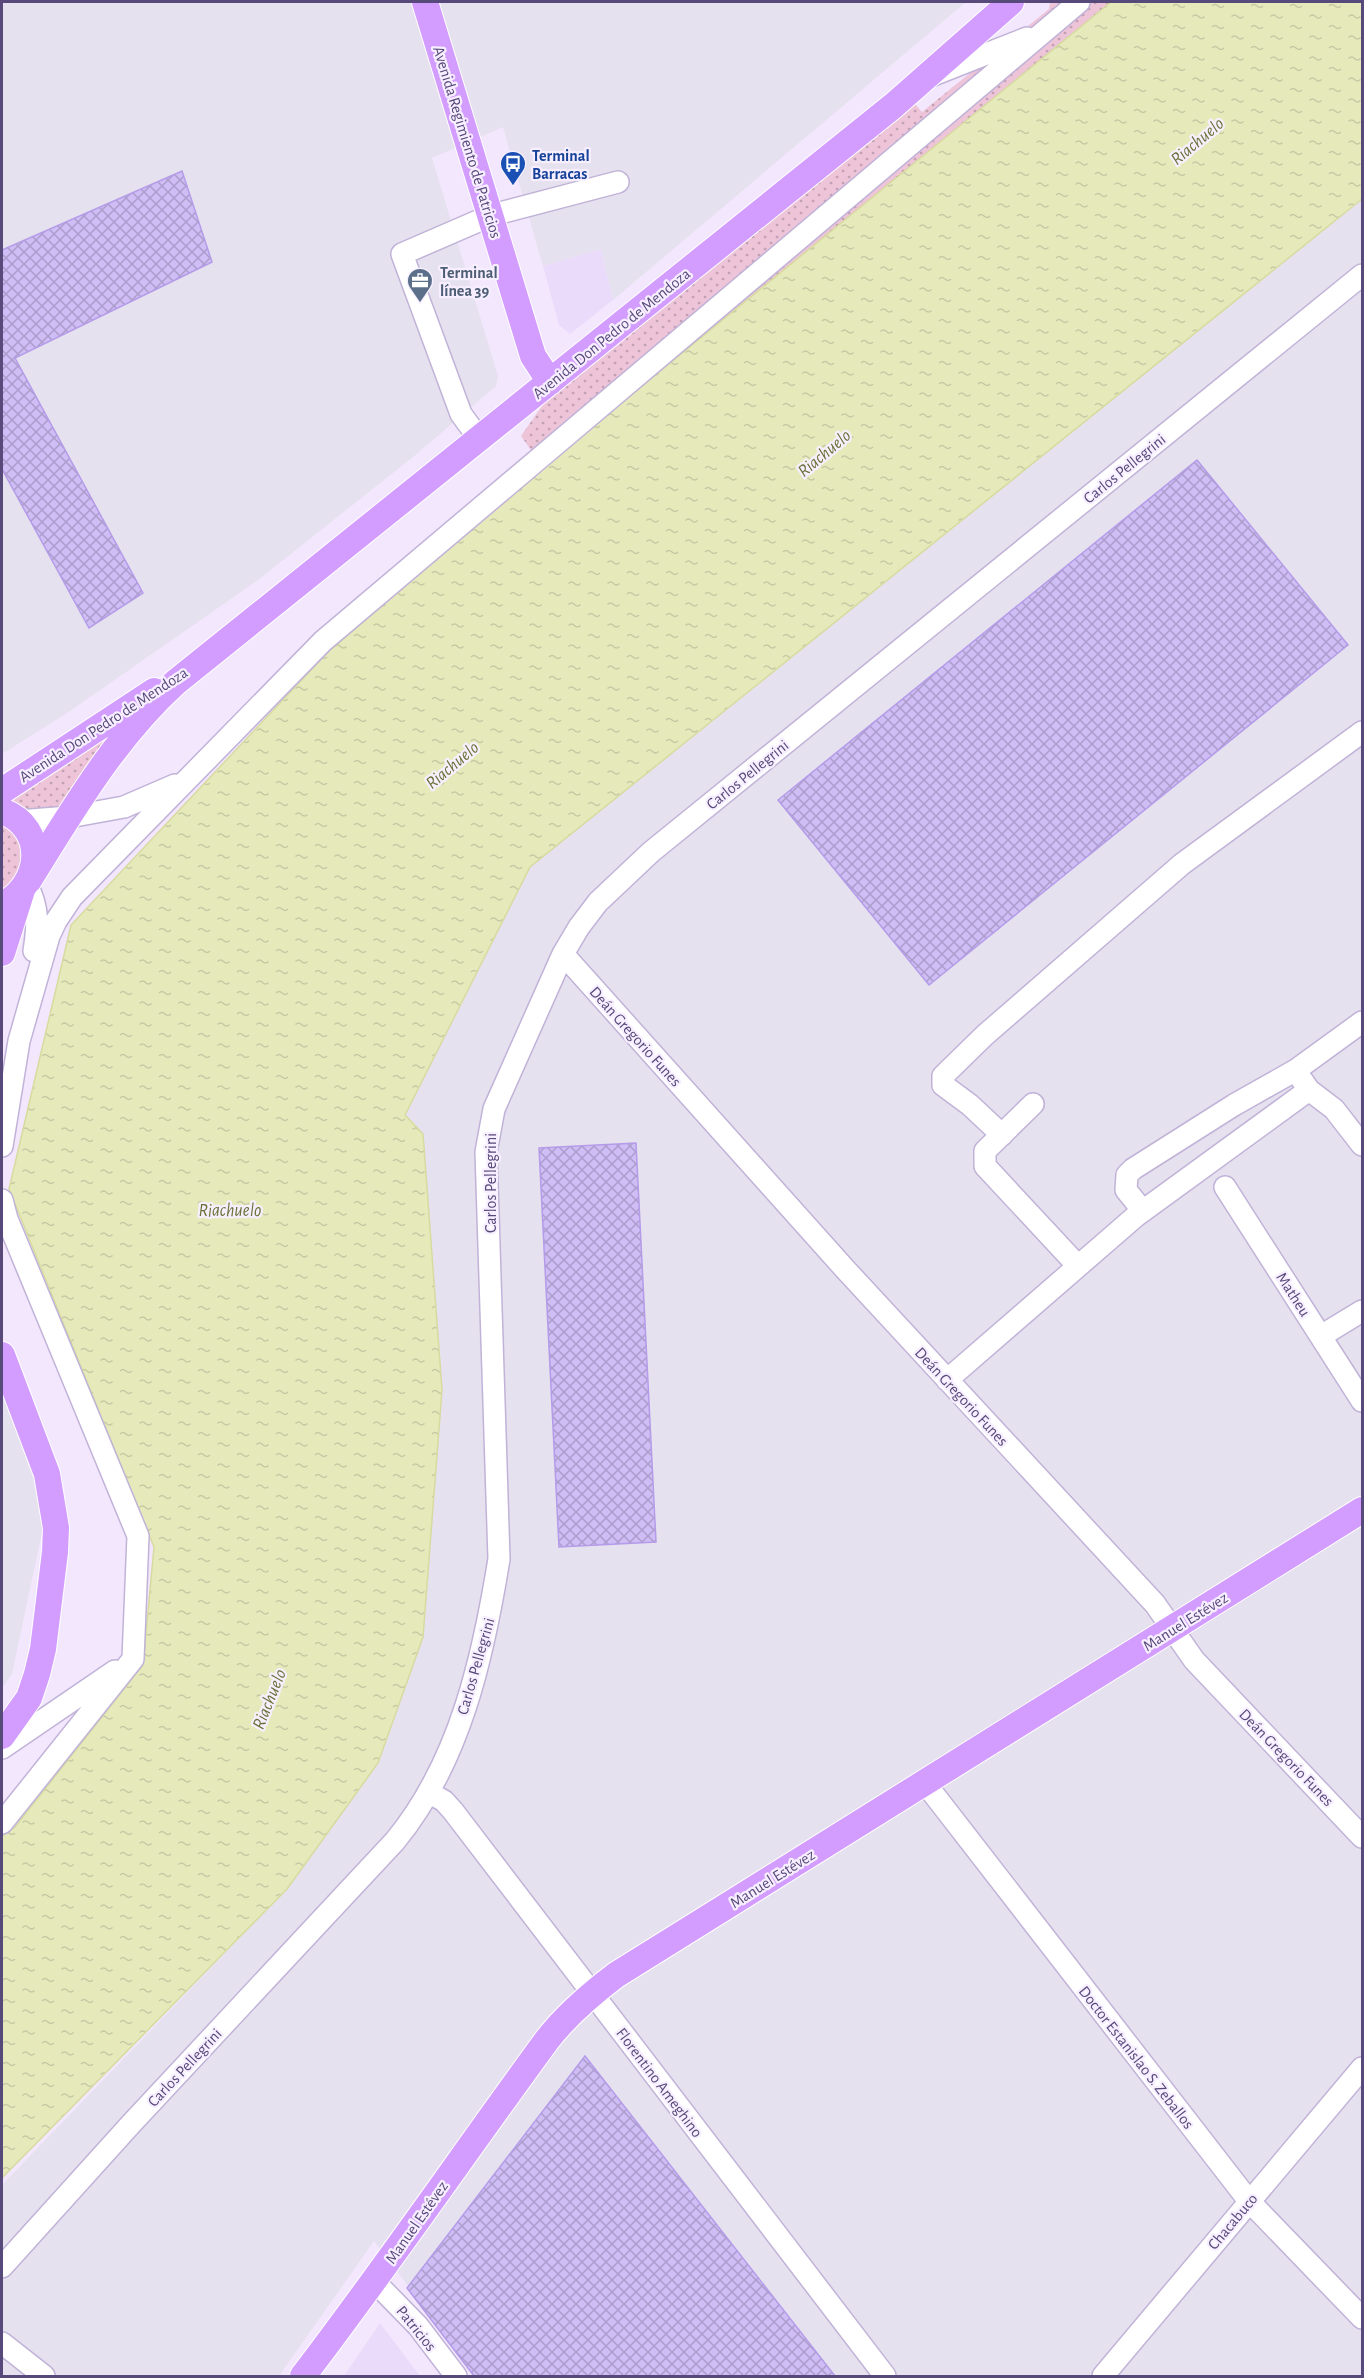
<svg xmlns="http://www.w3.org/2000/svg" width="1364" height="2378" font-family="'Alegreya Sans',sans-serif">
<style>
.residential{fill:#eadbfb}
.industrial{fill:#e6e1ee}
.park{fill:url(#park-dots)}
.water{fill:url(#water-ripples);stroke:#d7db9f;stroke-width:1.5}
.building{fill:url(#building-cross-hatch);stroke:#b49ce9;stroke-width:1.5}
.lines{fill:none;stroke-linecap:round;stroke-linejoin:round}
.minor-casing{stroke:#c1b3d8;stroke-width:24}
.major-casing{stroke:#fff;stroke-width:28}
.minor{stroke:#fff;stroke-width:21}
.major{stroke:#d39dff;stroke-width:26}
.labels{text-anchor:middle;stroke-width:4.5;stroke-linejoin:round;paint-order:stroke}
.street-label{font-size:16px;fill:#57497a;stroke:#f7efff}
.transit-label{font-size:16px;font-weight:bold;fill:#164399;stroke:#f7efff;text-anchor:start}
.service-label{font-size:16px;font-weight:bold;fill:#4e5e75;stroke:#f7efff;text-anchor:start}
.water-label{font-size:18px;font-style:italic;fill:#6b7136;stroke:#f7efff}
</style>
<defs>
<pattern id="park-dots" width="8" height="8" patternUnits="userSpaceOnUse" patternTransform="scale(1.5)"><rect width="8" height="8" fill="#edc4d8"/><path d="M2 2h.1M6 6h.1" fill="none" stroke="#c3a1b4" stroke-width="1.8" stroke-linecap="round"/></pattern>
<pattern id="water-ripples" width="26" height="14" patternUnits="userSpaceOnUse" patternTransform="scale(1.5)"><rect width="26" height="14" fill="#e6e9ba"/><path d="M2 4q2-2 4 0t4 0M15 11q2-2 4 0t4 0" fill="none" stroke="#c7c9a4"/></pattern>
<pattern id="building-cross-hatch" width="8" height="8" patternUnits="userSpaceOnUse" patternTransform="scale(1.5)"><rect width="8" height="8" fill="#cfbdf5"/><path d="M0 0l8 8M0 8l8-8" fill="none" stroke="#ab9ccb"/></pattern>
</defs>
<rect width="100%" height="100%" fill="#f3e7fe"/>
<path class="residential" d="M 601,249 L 613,300 L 570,334 L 559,325 L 543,266 Z
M 380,2323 L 420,2376 L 344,2376 Z"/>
<path class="industrial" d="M 2,2 L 966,2 L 613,300 L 601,249 L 543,266 L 503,127 L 432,158 L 498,376 L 496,386 L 413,457 L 258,580 L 70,711 L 2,754 Z
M 1362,199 L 1362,2376 L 476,2376 L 374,2241 L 279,2376 L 2,2376 L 2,2185 L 287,1889 L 378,1763 L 405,1115 L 530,867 Z
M 2,1344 L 55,1471 L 12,1674 L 2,1688 Z"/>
<path class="park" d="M 1050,2 L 1112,2 L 543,467 L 521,436 L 544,403 L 915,104 L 922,112 L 1049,9 Z
M 136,708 L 39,848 L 2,805 Z
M 2,823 C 23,833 32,866 13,884 C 10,887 5,890 2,893 Z"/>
<path class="water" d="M 1111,2 L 1362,2 L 1362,199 L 530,867 L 405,1115 L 423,1134 L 442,1390 L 423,1637 L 378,1763 L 287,1889 L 2,2178 L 2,1836 L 15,1827 L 143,1665 L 154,1547 L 9,1189 L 71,925 L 328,652 L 543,467 Z"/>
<path class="building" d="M 182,171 L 212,262 L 15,358 L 143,593 L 89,628 L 2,469 L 2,250 Z
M 1197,460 L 1348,645 L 929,985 L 778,800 Z
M 636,1143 L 656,1542 L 559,1547 L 539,1148 Z
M 585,2056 L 835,2376 L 474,2376 L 407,2288 Z"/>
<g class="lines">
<defs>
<path id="minor" d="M 933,75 L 1027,38
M 480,440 L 461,414 L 402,254 L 492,215 L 618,182
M 18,821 L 69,817 L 124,807 L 175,785
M 27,885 C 39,908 38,926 34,951
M 563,954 L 845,1269 L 1155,1604 L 1194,1660 L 1362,1837
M 1302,1080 L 1309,1090 L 1334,1109 L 1362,1145
M 1033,1104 L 985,1151 L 985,1166 L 1078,1266
M 1002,1135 L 970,1105 L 943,1085 L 943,1076 L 985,1035 L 1182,864 L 1362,732
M 2,1146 L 19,1041 L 49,936 L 56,921 L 72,897 L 323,641 L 1079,2
M 1225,1187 L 1362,1401
M 2,1200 L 7,1219 L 138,1536 L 133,1659 L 2,1823
M 1143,1211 L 1126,1190 L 1127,1175 L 1133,1169 L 1234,1105 L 1296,1070 L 1362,1022
M 1321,1336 L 1362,1311
M 947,1380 L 1136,1216 L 1309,1090
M 2,1748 L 115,1671
M 925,1783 L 1249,2201 L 1362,2318
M 430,1793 L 444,1801 L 453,1811 L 885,2376
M 2,2267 L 131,2124 L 395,1841 C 460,1762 483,1658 499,1559 L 486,1152 L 494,1109 L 563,954 L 579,927 L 598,902 L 651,852 L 1362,275
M 375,2282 L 418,2326 L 456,2376
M 2,2343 L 44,2376
M 1103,2376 L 1362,2068"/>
<path id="major" d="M 425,2 L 533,356 L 550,382
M 2,791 L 154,691
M 2,811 C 48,828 42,885 2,905
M 29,880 C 72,811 115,737 176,682 L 893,106 L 1011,2
M 2,953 L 22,890
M 2,1355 L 47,1474 L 56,1528 L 55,1552 L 43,1649 L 37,1674 L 29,1698 L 2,1736
M 303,2376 C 387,2266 465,2152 547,2040 C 567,2014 591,1994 616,1975 L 1362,1510"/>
</defs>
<use href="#minor" class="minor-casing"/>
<use href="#major" class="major-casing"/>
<use href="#minor" class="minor"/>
<use href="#major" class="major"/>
</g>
<defs>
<symbol id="bus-pin" viewBox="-11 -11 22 30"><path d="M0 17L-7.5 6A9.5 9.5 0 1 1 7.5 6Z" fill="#1a4fb4" stroke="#f7efff"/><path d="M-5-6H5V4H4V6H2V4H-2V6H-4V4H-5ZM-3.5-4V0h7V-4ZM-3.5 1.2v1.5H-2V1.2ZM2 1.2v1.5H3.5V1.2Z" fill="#fff"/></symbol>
<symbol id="office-pin" viewBox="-11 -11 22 30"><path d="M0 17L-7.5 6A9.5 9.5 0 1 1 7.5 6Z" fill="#5c6f8a" stroke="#f7efff"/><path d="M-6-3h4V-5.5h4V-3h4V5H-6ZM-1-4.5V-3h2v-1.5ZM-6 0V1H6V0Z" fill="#fff"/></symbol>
</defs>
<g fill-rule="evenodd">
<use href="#bus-pin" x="498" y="149" width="30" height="40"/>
<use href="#office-pin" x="405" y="266" width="30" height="40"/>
</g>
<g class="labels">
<g class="street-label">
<text transform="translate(468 142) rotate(73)" y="6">Avenida Regimiento de Patricios</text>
<text transform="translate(611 333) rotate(-39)" y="6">Avenida Don Pedro de Mendoza</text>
<text transform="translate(1124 468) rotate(-39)" y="6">Carlos Pellegrini</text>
<text transform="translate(103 724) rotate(-33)" y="6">Avenida Don Pedro de Mendoza</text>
<text transform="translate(747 774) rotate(-39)" y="6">Carlos Pellegrini</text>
<text transform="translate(636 1036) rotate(48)" y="6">Deán Gregorio Funes</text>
<text transform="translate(490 1183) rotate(-90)" y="6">Carlos Pellegrini</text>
<text transform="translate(1294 1294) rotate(57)" y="6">Matheu</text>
<text transform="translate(962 1396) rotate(47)" y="6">Deán Gregorio Funes</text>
<text transform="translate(1185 1621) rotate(-32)" y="6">Manuel Estévez</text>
<text transform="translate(475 1666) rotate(-74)" y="6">Carlos Pellegrini</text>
<text transform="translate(1287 1757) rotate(46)" y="6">Deán Gregorio Funes</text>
<text transform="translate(772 1878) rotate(-32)" y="6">Manuel Estévez</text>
<text transform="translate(1137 2057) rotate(52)" y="6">Doctor Estanislao S. Zeballos</text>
<text transform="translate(184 2067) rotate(-47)" y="6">Carlos Pellegrini</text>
<text transform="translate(660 2082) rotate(53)" y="6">Florentino Ameghino</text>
<text transform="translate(1232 2221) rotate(-50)" y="6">Chacabuco</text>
<text transform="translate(416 2222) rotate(-55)" y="6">Manuel Estévez</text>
<text transform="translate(417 2328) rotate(51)" y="6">Patricios</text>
</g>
<g class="transit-label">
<text x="532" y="161">Terminal<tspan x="532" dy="18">Barracas</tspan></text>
</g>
<g class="service-label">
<text x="440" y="278">Terminal<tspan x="440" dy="18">línea 39</tspan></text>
</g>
<g class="water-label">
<text transform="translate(1197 141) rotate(-40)" y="6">Riachuelo</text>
<text transform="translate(824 453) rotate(-40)" y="6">Riachuelo</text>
<text transform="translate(452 765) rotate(-40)" y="6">Riachuelo</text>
<text x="230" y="1216">Riachuelo</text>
<text transform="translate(269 1699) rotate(-68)" y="6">Riachuelo</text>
</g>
</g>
<rect width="1364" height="2378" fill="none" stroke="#57497a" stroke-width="6"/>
</svg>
